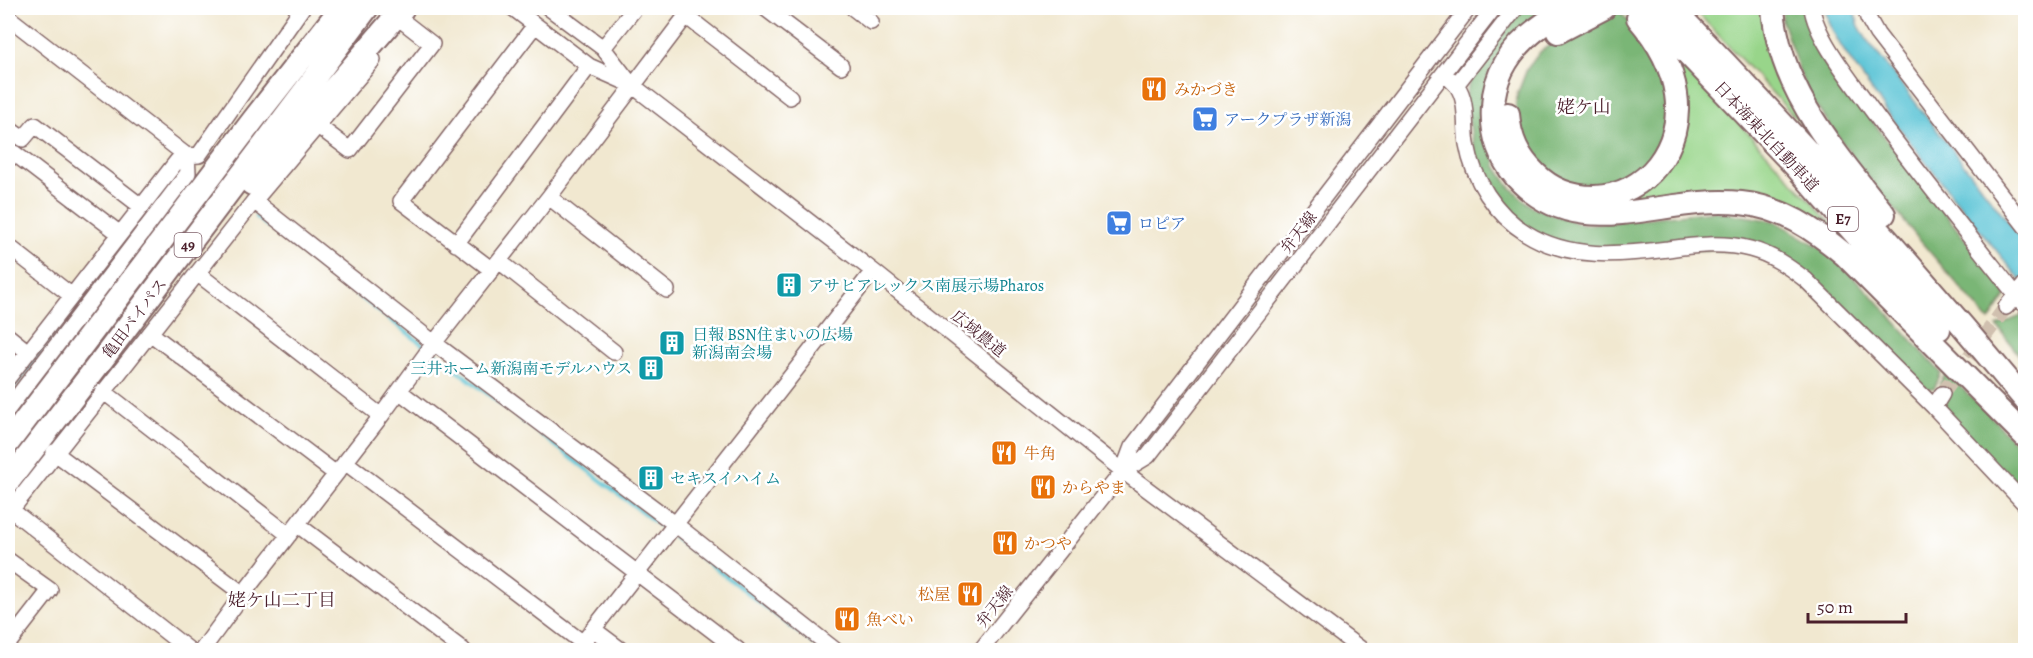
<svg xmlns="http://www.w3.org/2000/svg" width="2033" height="658" font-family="Alegreya,'Noto Serif JP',serif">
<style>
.green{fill:#98d58a;stroke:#717a5a;stroke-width:1.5}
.forest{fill:#7ab676;stroke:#626a50;stroke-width:1.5}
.water{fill:#5bc4d6;stroke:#527280;stroke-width:1.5}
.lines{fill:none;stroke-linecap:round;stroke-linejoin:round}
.stream{stroke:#5bc4d6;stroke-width:4}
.minor-tunnel{stroke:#d0c0af;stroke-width:15;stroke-dasharray:15 8;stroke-linecap:butt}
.minor-casing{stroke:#846565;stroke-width:18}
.highway-casing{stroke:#846565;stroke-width:26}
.minor{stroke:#fff;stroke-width:15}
.highway{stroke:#fff;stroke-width:22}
.labels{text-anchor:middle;stroke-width:5;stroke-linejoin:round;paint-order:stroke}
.shield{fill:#fff;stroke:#80626b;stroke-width:1.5}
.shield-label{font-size:15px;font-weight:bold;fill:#4a1f2b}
.food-label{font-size:16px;fill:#c56008;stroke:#fff;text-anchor:start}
.shop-label{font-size:16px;fill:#366cbe;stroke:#fff;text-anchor:start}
.street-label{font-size:16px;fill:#4a1f2b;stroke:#fff}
.culture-label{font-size:16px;fill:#0d838f;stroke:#fff;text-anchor:start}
.neighbourhood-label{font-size:18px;fill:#4a1f2b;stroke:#fff}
</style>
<rect width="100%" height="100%" fill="#fff"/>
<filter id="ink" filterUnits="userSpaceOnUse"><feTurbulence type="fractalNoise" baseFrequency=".0167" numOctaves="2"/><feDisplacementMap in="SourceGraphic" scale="12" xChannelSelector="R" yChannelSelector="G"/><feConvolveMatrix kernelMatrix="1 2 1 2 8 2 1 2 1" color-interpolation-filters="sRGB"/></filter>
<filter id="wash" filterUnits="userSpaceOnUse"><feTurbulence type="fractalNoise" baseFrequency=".008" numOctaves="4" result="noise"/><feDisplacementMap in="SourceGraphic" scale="24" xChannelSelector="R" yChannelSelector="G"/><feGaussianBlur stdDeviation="1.35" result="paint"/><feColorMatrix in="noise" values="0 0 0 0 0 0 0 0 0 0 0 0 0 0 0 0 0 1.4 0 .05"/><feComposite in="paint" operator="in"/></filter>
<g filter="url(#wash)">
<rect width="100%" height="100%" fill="#f1e8d0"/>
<path class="green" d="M 1693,8 L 1765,8 L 1819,143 Z
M 1686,66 L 1855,249 L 1794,210 L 1630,203 L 1628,197 L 1680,74 Z"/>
<path class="forest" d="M 1524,8 L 1550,8 C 1521,24 1499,45 1488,77 L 1496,166 L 1509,186 L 1532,207 L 1583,225 L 1714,211 L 1775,221 L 1826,251 L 1871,294 L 1941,373 L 1934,389 L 1925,390 L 1764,252 L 1613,247 L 1578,248 L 1553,242 L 1496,209 L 1479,174 L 1465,99 L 1469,83 L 1492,48 Z
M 1608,8 L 1615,8 L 1632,24 L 1666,76 L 1670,117 L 1655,157 L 1618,186 L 1572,186 L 1534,162 L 1515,120 L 1517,95 L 1527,69 L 1540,52 L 1566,33 Z
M 1782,8 L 1806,8 C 1810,34 1826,58 1840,80 L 2001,285 L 2006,296 L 1989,321 L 1917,237 L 1858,164 L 1807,93 L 1782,21 Z
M 2023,315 L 2026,317 L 2025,363 L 1997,326 Z
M 1946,373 L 1989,414 L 2025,455 L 2025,500 L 1945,414 L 1946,398 L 1940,383 Z"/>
<path class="water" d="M 1825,8 L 1853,8 L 1859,26 L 1867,40 L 2025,243 L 2025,286 C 1974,222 1920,158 1872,91 C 1854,64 1832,40 1825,8 Z"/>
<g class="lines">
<path class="stream" d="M 256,217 L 426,347
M 432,351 L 667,531
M 8,395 L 179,172
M 673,536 L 822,650"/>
</g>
</g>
<g filter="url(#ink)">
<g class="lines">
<path class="minor-tunnel" d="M 1942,394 L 2006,307"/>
<defs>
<path id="minor" d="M 513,8 L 589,66 L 632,85 L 873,271 L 1123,471 L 1362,650
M 549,8 L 603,48 L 630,83
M 765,8 L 841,66
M 853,8 L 871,22
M 1812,8 C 1816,37 1849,78 1866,102 C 1914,168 1965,231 2016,295 L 2006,307
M 1865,8 L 1868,18 L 1877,34 L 2026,227
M 686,16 L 790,97
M 8,17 L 187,156 L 188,173 L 8,409
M 603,48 L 635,8
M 1443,74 C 1448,77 1453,81 1457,86 C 1468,101 1464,126 1467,144 C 1473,179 1495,214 1526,233 C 1569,260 1620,255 1668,249 C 1695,245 1723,242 1750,249 C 1771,254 1789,267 1806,280 L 1934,407 L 2026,505
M 1456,85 L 1516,8
M 318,126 L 350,150 L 432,44 L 396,16 L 393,24
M 8,128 L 23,139 L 35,125 L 142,207
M 14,153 L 120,234
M 549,197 L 667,290
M 254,201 L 434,343 L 675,524 L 835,650
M 456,244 L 589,66
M 8,246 L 72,296
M 499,261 L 614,352
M 492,270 L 401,201 L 535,25
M 197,273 L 381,416
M 2026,283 L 2016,295 L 2026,307
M 150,333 L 336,474
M 8,336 L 28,352
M 8,378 L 177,161 L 187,156 L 199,155 L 302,8
M 103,391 L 289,535
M 399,391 L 738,650
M 1934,407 L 1942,394
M 54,452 L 243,594
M 345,462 L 583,643
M 1123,471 L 1148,456 L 1494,8
M 10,509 L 189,650
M 8,514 L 254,201 L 373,60
M 298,525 L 463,650
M 8,560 L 50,590 L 8,644
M 593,629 L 621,650
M 202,650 L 243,594 L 381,416 L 434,343 L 549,197 L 692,8
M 577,650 L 873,271
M 981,650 L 1123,471 L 1132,447 L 1469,8"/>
<path id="highway" d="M 1571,8 C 1531,28 1495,58 1493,106 C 1491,132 1499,157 1516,177 C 1579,247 1662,194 1741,203 C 1782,207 1815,230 1845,255 L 2026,437
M 1644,8 L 1797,168 L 1939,329
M 1672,8 C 1795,134 1913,265 2026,401
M 1773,8 C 1779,89 1835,152 1884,214
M 1558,32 L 1604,8
M 1508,114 C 1510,138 1518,157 1536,174 C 1551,189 1572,197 1594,197 C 1647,196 1684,146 1676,94 C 1672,66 1656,39 1638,18
M 252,184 L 403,8
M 8,443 L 254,119 L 341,8
M 8,482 L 108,352 L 367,8"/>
</defs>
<use href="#minor" class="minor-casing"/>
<use href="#highway" class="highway-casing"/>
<use href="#minor" class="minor"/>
<use href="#highway" class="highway"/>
</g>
</g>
<defs>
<symbol id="restaurant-square" viewBox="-11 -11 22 22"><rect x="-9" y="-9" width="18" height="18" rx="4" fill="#e8710a" stroke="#fff"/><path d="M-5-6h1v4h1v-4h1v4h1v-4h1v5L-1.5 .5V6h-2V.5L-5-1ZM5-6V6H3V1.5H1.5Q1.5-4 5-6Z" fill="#fff"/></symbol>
<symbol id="supermarket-square" viewBox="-11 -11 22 22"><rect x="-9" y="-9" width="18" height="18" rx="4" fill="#3f7fe0" stroke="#fff"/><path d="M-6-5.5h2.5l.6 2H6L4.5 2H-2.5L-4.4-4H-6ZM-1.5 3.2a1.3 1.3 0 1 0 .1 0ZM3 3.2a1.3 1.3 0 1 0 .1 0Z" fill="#fff"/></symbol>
<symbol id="building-square" viewBox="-11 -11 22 22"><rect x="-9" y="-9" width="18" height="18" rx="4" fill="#0f9aa8" stroke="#fff"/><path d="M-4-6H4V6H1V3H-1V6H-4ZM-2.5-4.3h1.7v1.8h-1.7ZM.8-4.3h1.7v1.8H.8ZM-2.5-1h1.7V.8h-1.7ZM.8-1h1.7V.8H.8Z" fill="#fff"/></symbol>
</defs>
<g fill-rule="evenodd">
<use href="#restaurant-square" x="1139" y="74" width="30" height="30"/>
<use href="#supermarket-square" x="1190" y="104" width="30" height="30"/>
<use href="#supermarket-square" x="1104" y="208" width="30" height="30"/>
<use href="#building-square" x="774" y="270" width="30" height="30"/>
<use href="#building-square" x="657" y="328" width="30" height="30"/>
<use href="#building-square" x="636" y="353" width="30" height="30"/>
<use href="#restaurant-square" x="989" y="438" width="30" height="30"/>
<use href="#building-square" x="636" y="463" width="30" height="30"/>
<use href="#restaurant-square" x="1028" y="472" width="30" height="30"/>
<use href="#restaurant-square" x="990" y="528" width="30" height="30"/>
<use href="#restaurant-square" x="955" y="579" width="30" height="30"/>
<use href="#restaurant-square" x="832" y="604" width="30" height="30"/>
</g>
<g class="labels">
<g class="shield">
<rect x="1828" y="207" width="30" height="24" rx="4.5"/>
<rect x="174.5" y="233" width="27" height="24" rx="4.5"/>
</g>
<g class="shield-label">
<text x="1843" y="224">E7</text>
<text x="188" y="250">49</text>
</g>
<g class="food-label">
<text x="1174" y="95">みかづき</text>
<text x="1024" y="459">牛角</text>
<text x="1062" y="493">からやま</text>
<text x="1024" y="549">かつや</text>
<text x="950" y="600" text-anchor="end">松屋</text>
<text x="866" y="625">魚べい</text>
</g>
<g class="shop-label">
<text x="1224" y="125">アークプラザ新潟</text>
<text x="1138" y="229">ロピア</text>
</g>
<g class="street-label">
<text transform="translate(1767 136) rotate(47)" y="6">日本海東北自動車道</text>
<text transform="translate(1298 232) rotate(-52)" y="6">弁天線</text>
<text transform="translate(134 318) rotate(-53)" y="6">亀田バイパス</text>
<text transform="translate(979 333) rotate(39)" y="6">広域農道</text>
<text transform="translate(994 606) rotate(-51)" y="6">弁天線</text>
</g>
<g class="culture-label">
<text x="808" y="291">アサヒアレックス南展示場Pharos</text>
<text x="692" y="340">日報 BSN住まいの広場<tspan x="692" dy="18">新潟南会場</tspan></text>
<text x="632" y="374" text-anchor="end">三井ホーム新潟南モデルハウス</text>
<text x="670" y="484">セキスイハイム</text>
</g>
<g class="neighbourhood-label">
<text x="1584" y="113">姥ケ山</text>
<text x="282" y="606">姥ケ山二丁目</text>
</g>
</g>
<rect width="2033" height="658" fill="none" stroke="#fff" stroke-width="30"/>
<path d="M1808 613v9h98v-9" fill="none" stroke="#4a1f2b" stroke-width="3"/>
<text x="1817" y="613" font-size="18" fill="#4a1f2b" stroke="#ffffff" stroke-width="4.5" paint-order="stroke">50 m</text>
</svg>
